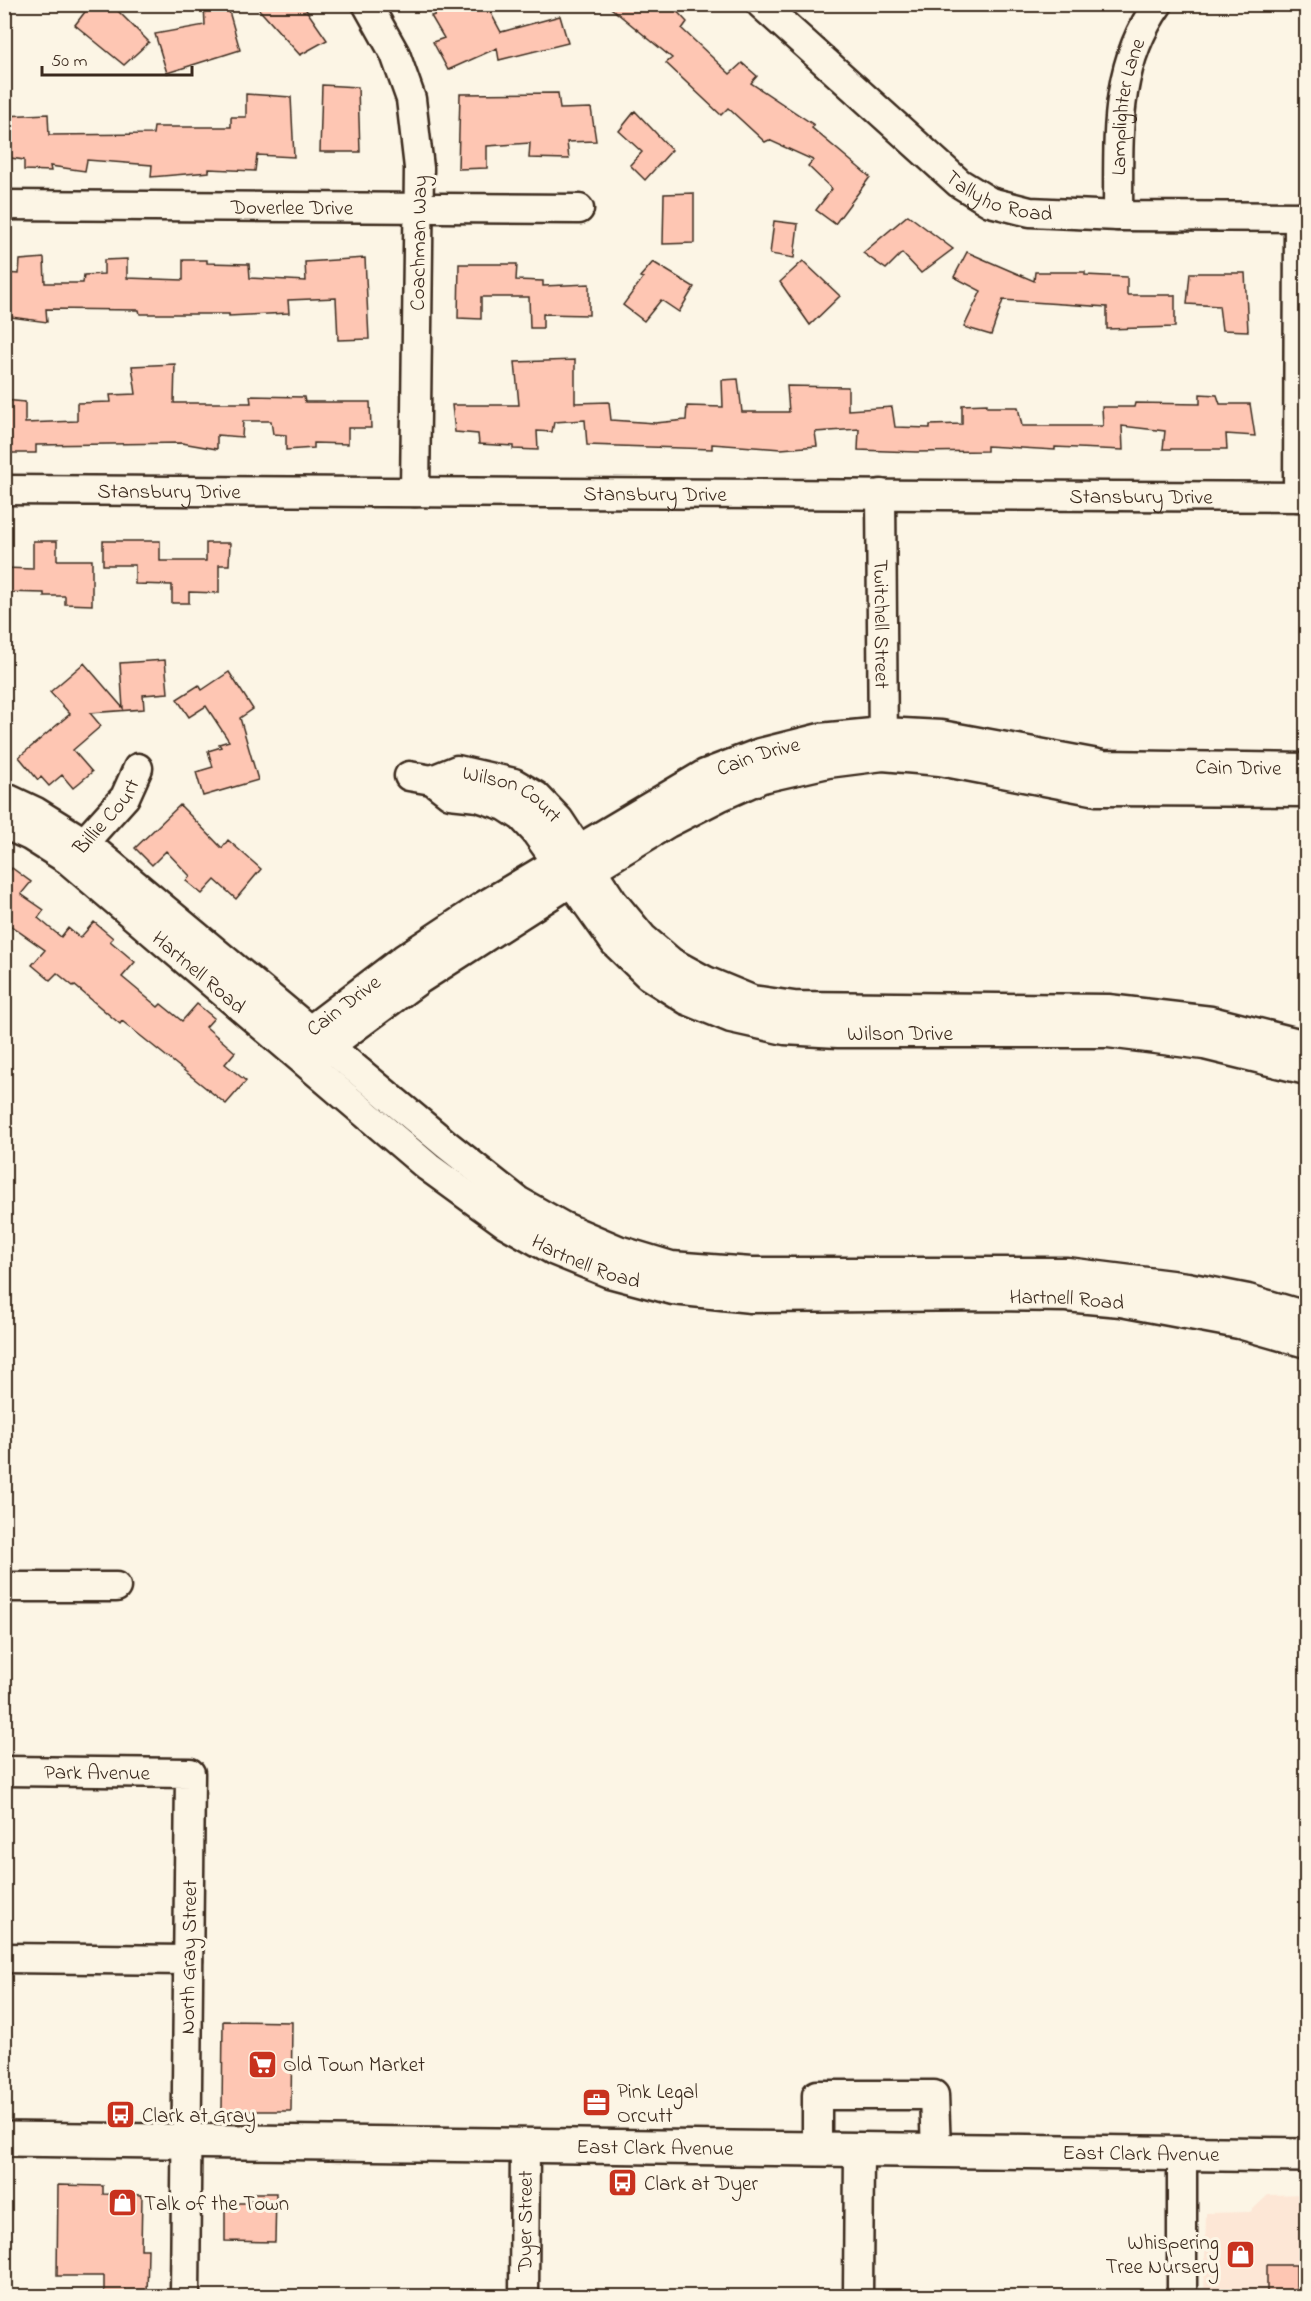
<svg xmlns="http://www.w3.org/2000/svg" width="1311" height="2301" font-family="'Indie Flower',sans-serif">
<style>
.built{fill:#fde7d6}
.building{fill:#fec6b3;stroke:#3b2a1e;stroke-width:1.5}
.lines{fill:none;stroke-linecap:round;stroke-linejoin:round}
.minor-casing{stroke:#3b2a1e;stroke-width:33}
.major-casing{stroke:#3b2a1e;stroke-width:38}
.minor{stroke:#fcf5e5;stroke-width:28}
.major{stroke:#fcf5e5;stroke-width:33}
.labels{text-anchor:middle;stroke-width:6;stroke-linejoin:round;paint-order:stroke}
.street-label{font-size:21px;fill:#3b2a1e;stroke:#fcf5e5}
.poi-label{font-size:21px;fill:#3b2a1e;stroke:#fcf5e5;text-anchor:start}
</style>
<rect width="100%" height="100%" fill="#fcf5e5"/>
<filter id="ink" filterUnits="userSpaceOnUse"><feTurbulence type="fractalNoise" baseFrequency=".0167" numOctaves="2"/><feDisplacementMap in="SourceGraphic" scale="12" xChannelSelector="R" yChannelSelector="G"/><feConvolveMatrix kernelMatrix="1 2 1 2 8 2 1 2 1" color-interpolation-filters="sRGB"/></filter>
<g filter="url(#ink)">
<path class="built" d="M 1306,2194 L 1306,2296 L 1204,2296 L 1206,2213 L 1250,2212 L 1268,2195 Z"/>
<path class="building" d="M 91,4 L 111,4 L 149,42 L 124,65 L 75,25 Z
M 204,4 L 227,4 L 240,50 L 167,73 L 155,34 L 205,25 Z
M 254,4 L 302,4 L 327,40 L 300,55 Z
M 429,4 L 486,4 L 501,32 L 560,16 L 568,43 L 499,60 L 497,48 L 448,70 L 433,42 L 444,38 L 431,16 L 435,15 Z
M 606,4 L 670,4 L 687,22 L 682,29 L 730,74 L 742,63 L 757,76 L 751,83 L 814,125 L 812,128 L 870,177 L 835,224 L 816,210 L 832,189 L 808,166 L 813,160 L 769,140 L 765,142 L 728,108 L 721,115 L 666,63 L 672,58 Z
M 322,85 L 358,87 L 360,152 L 320,152 Z
M 558,93 L 560,109 L 591,108 L 596,141 L 567,142 L 569,159 L 529,158 L 530,143 L 487,146 L 487,168 L 458,169 L 460,94 Z
M 246,94 L 291,97 L 294,157 L 257,155 L 255,171 L 209,169 L 209,172 L 151,177 L 152,165 L 87,160 L 85,171 L 50,166 L 51,171 L 24,170 L 24,160 L 4,157 L 4,116 L 48,114 L 49,135 L 153,134 L 154,127 L 231,127 L 231,117 L 246,117 Z
M 635,111 L 672,150 L 645,180 L 630,165 L 642,152 L 619,131 Z
M 694,193 L 694,243 L 663,244 L 664,194 Z
M 908,215 L 953,249 L 921,273 L 902,253 L 886,269 L 863,253 Z
M 774,221 L 798,224 L 794,258 L 770,254 Z
M 967,252 L 1034,281 L 1035,272 L 1085,272 L 1085,275 L 1127,277 L 1127,295 L 1175,295 L 1175,327 L 1107,329 L 1107,307 L 1003,300 L 991,335 L 964,327 L 981,291 L 954,277 Z
M 44,258 L 45,283 L 83,283 L 84,275 L 104,274 L 104,260 L 127,259 L 127,278 L 183,280 L 183,260 L 207,260 L 207,263 L 249,264 L 250,278 L 306,281 L 305,262 L 365,258 L 369,339 L 338,340 L 336,298 L 288,300 L 289,313 L 229,316 L 229,314 L 140,314 L 139,310 L 46,309 L 47,322 L 4,316 L 4,273 L 19,274 L 20,260 Z
M 803,261 L 840,296 L 810,325 L 780,282 Z
M 653,262 L 694,287 L 679,312 L 661,300 L 644,321 L 623,305 L 643,278 L 640,277 Z
M 459,264 L 517,264 L 516,280 L 543,281 L 543,286 L 589,284 L 589,315 L 543,314 L 543,328 L 530,328 L 529,297 L 481,297 L 481,319 L 458,318 Z
M 1190,273 L 1245,273 L 1248,331 L 1222,330 L 1219,306 L 1187,304 Z
M 575,360 L 575,403 L 609,402 L 611,420 L 655,423 L 686,420 L 687,406 L 723,407 L 722,380 L 738,379 L 742,412 L 789,412 L 787,386 L 848,387 L 848,410 L 892,407 L 895,427 L 930,428 L 930,425 L 962,424 L 962,405 L 987,404 L 987,407 L 1018,407 L 1022,426 L 1103,426 L 1102,407 L 1134,407 L 1135,403 L 1200,404 L 1200,394 L 1217,395 L 1220,404 L 1250,404 L 1255,436 L 1226,434 L 1227,449 L 1163,449 L 1165,431 L 1122,426 L 1123,450 L 1055,447 L 1055,450 L 987,446 L 987,451 L 916,452 L 858,450 L 859,429 L 815,432 L 817,446 L 781,449 L 712,444 L 712,449 L 587,445 L 585,420 L 554,422 L 552,432 L 537,431 L 538,450 L 513,449 L 513,446 L 479,444 L 478,434 L 455,432 L 452,405 L 519,405 L 515,362 Z
M 175,364 L 174,403 L 251,403 L 250,396 L 304,397 L 305,402 L 370,402 L 371,428 L 348,428 L 348,444 L 314,443 L 314,448 L 286,450 L 286,435 L 273,434 L 271,421 L 243,421 L 242,437 L 217,435 L 217,449 L 182,443 L 36,445 L 36,453 L 10,453 L 8,433 L 4,433 L 4,400 L 25,402 L 25,423 L 77,421 L 77,403 L 111,402 L 110,395 L 136,394 L 132,366 Z
M 33,541 L 57,541 L 57,560 L 92,560 L 92,605 L 65,604 L 65,596 L 44,596 L 44,593 L 4,592 L 4,568 L 33,569 Z
M 103,541 L 160,541 L 160,561 L 206,561 L 206,543 L 230,543 L 229,565 L 219,565 L 219,593 L 189,592 L 189,603 L 172,603 L 172,585 L 135,584 L 135,565 L 103,565 Z
M 165,660 L 168,693 L 143,695 L 144,709 L 90,713 L 101,726 L 73,750 L 92,772 L 73,788 L 62,775 L 49,786 L 41,777 L 38,780 L 19,757 L 70,714 L 50,692 L 84,663 L 123,708 L 120,663 Z
M 229,672 L 253,709 L 240,718 L 258,780 L 203,796 L 196,772 L 213,767 L 208,751 L 221,747 L 219,744 L 229,741 L 206,706 L 189,717 L 177,699 L 199,685 L 202,690 Z
M 180,805 L 222,848 L 228,840 L 261,869 L 236,899 L 215,880 L 202,894 L 186,881 L 190,876 L 166,851 L 152,865 L 135,848 Z
M 12,868 L 31,882 L 21,894 L 44,910 L 38,918 L 61,937 L 68,928 L 80,938 L 94,922 L 113,938 L 110,941 L 135,962 L 122,977 L 158,1007 L 161,1004 L 182,1021 L 197,1004 L 214,1018 L 206,1027 L 235,1052 L 225,1064 L 246,1081 L 226,1104 L 122,1021 L 120,1024 L 74,985 L 73,986 L 57,973 L 50,980 L 32,965 L 45,950 L 4,921 L 4,878 Z
M 223,2021 L 292,2022 L 291,2111 L 222,2111 Z
M 58,2185 L 103,2186 L 103,2194 L 142,2195 L 141,2249 L 148,2249 L 147,2296 L 104,2296 L 104,2276 L 57,2276 Z
M 251,2193 L 276,2193 L 275,2242 L 225,2241 L 225,2203 L 251,2203 Z
M 1267,2265 L 1296,2265 L 1296,2296 L 1267,2296 Z"/>
<g class="lines">
<defs>
<g id="minor">
<path d="M 367,4 L 395,54 L 411,99 L 419,168 L 415,492"/>
<path id="s1" d="M 761,4 L 959,183 L 990,202 L 1030,212 L 1118,216 L 1306,217"/>
<path id="s2" d="M 4,205 L 579,209"/>
<path id="s3" d="M 1118,216 C 1119,141 1112,69 1158,4"/>
<path id="s4" d="M 4,490 L 1306,497"/>
<path id="s5" d="M 881,494 L 883,750"/>
<path d="M 1298,497 L 1299,217"/>
<path id="s6" d="M 409,776 L 432,780 L 450,794 L 478,797 L 505,806 L 522,817 L 535,831 L 615,943 L 648,975 L 687,1000 L 731,1018 L 785,1030 L 838,1033 L 1108,1033 L 1204,1045 L 1306,1070"/>
<path id="s7" d="M 432,780 L 457,770 L 514,783 L 536,796 L 559,820 L 613,902 L 643,938 L 671,962 L 706,981 L 752,1000 L 794,1006 L 1108,1009 L 1211,1021 L 1306,1045"/>
<path d="M 4,797 L 36,812 L 84,842 L 447,1145 L 518,1201 L 564,1227 L 618,1250 L 671,1266 L 751,1272 L 1067,1272 L 1187,1287 L 1248,1299 L 1306,1316"/>
<path id="s8" d="M 4,824 L 30,836 L 68,860 L 428,1167 L 505,1223 L 555,1251 L 609,1273 L 673,1290 L 751,1298 L 998,1296 L 1066,1297 L 1121,1302 L 1239,1324 L 1306,1343"/>
<path id="s9" d="M 71,857 L 125,797 L 138,768"/>
<path id="s10" d="M 296,1045 L 309,1031 L 405,958 L 485,905 L 705,774 L 760,753 L 820,738 L 883,732 L 941,735 L 1103,765 L 1306,768"/>
<path d="M 316,1060 L 328,1047 L 420,979 L 571,882 L 668,823 L 719,797 L 762,778 L 828,763 L 883,756 L 940,761 L 1097,791 L 1306,792"/>
<path d="M 4,1587 L 116,1587"/>
<path id="s11" d="M 4,1771 L 190,1773 L 185,2296"/>
<path d="M 4,1958 L 188,1960"/>
<path d="M 817,2150 L 817,2095 L 934,2095 L 936,2151"/>
<path d="M 1182,2155 L 1182,2296"/>
<path id="s12" d="M 524,2296 L 525,2146"/>
<path d="M 858,2296 L 859,2150"/>
</g>
<g id="major">
<path id="s13" d="M 4,2139 L 1306,2155"/>
</g>
</defs>
<use href="#minor" class="minor-casing"/>
<use href="#major" class="major-casing"/>
<use href="#minor" class="minor"/>
<use href="#major" class="major"/>
</g>
</g>
<defs>
<symbol id="supermarket-square" viewBox="-11 -11 22 22"><rect x="-9" y="-9" width="18" height="18" rx="4" fill="#c8321e" stroke="#fcf5e5"/><path d="M-6-5.5h2.5l.6 2H6L4.5 2H-2.5L-4.4-4H-6ZM-1.5 3.2a1.3 1.3 0 1 0 .1 0ZM3 3.2a1.3 1.3 0 1 0 .1 0Z" fill="#fff"/></symbol>
<symbol id="office-square" viewBox="-11 -11 22 22"><rect x="-9" y="-9" width="18" height="18" rx="4" fill="#c8321e" stroke="#fcf5e5"/><path d="M-6-3h4V-5.5h4V-3h4V5H-6ZM-1-4.5V-3h2v-1.5ZM-6 0V1H6V0Z" fill="#fff"/></symbol>
<symbol id="bus-square" viewBox="-11 -11 22 22"><rect x="-9" y="-9" width="18" height="18" rx="4" fill="#c8321e" stroke="#fcf5e5"/><path d="M-5-6H5V4H4V6H2V4H-2V6H-4V4H-5ZM-3.5-4V0h7V-4ZM-3.5 1.2v1.5H-2V1.2ZM2 1.2v1.5H3.5V1.2Z" fill="#fff"/></symbol>
<symbol id="shop-square" viewBox="-11 -11 22 22"><rect x="-9" y="-9" width="18" height="18" rx="4" fill="#c8321e" stroke="#fcf5e5"/><path d="M-5-2.5h2.3a2.7 3.5 0 0 1 5.4 0H5L5.5 6h-11ZM-1.5-2.5h3a1.5 2.3 0 0 0-3 0Z" fill="#fff"/></symbol>
</defs>
<g fill-rule="evenodd">
<use href="#supermarket-square" x="246" y="2048" width="33" height="33"/>
<use href="#office-square" x="580" y="2086" width="33" height="33"/>
<use href="#bus-square" x="104" y="2098" width="33" height="33"/>
<use href="#bus-square" x="606" y="2166" width="33" height="33"/>
<use href="#shop-square" x="106" y="2186" width="33" height="33"/>
<use href="#shop-square" x="1224" y="2238" width="33" height="33"/>
</g>
<g class="labels">
<g class="street-label">
<text dy="7" stroke="none"><textPath href="#s3" startOffset="110">Lamplighter Lane</textPath></text>
<text dy="7" stroke="none"><textPath href="#s1" startOffset="310">Tallyho Road</textPath></text>
<text dy="7" stroke="none"><textPath href="#s2" startOffset="288">Doverlee Drive</textPath></text>
<text transform="translate(418 243) rotate(-89)" y="7">Coachman Way</text>
<text dy="7" stroke="none"><textPath href="#s4" startOffset="165">Stansbury Drive</textPath></text>
<text dy="7" stroke="none"><textPath href="#s4" startOffset="651">Stansbury Drive</textPath></text>
<text dy="7" stroke="none"><textPath href="#s4" startOffset="1137">Stansbury Drive</textPath></text>
<text dy="7" stroke="none"><textPath href="#s5" startOffset="130">Twitchell Street</textPath></text>
<text dy="7" stroke="none"><textPath href="#s10" startOffset="548">Cain Drive</textPath></text>
<text dy="7" stroke="none"><textPath href="#s10" startOffset="1034">Cain Drive</textPath></text>
<text dy="7" stroke="none"><textPath href="#s7" startOffset="88">Wilson Court</textPath></text>
<text dy="7" stroke="none"><textPath href="#s9" startOffset="54">Billie Court</textPath></text>
<text dy="7" stroke="none"><textPath href="#s8" startOffset="246">Hartnell Road</textPath></text>
<text dy="7" stroke="none"><textPath href="#s10" startOffset="62">Cain Drive</textPath></text>
<text dy="7" stroke="none"><textPath href="#s6" startOffset="590">Wilson Drive</textPath></text>
<text dy="7" stroke="none"><textPath href="#s8" startOffset="732">Hartnell Road</textPath></text>
<text dy="7" stroke="none"><textPath href="#s8" startOffset="1218">Hartnell Road</textPath></text>
<text dy="7" stroke="none"><textPath href="#s11" startOffset="93">Park Avenue</textPath></text>
<text transform="translate(188 1957) rotate(-89)" y="7">North Gray Street</text>
<text dy="7" stroke="none"><textPath href="#s13" startOffset="651">East Clark Avenue</textPath></text>
<text dy="7" stroke="none"><textPath href="#s13" startOffset="1137">East Clark Avenue</textPath></text>
<text dy="7" stroke="none"><textPath href="#s12" startOffset="75">Dyer Street</textPath></text>
</g>
<g class="poi-label">
<text x="283" y="2071">Old Town Market</text>
<text x="617" y="2098">Pink Legal<tspan x="617" dy="24">Orcutt</tspan></text>
<text x="142" y="2122">Clark at Gray</text>
<text x="644" y="2190">Clark at Dyer</text>
<text x="144" y="2210">Talk of the Town</text>
<text x="1219" y="2249" text-anchor="end">Whispering<tspan x="1219" dy="24">Tree Nursery</tspan></text>
</g>
</g>
<rect width="1311" height="2301" fill="none" stroke="#fcf5e5" stroke-width="24"/>
<rect x="12" y="12" width="1287" height="2277" fill="none" stroke="#3b2a1e" stroke-width="2" filter="url(#ink)"/>
<path d="M42 66v9h150v-9" fill="none" stroke="#3b2a1e" stroke-width="3"/>
<text x="51" y="66" font-size="18" fill="#3b2a1e" stroke="#fcf5e5" stroke-width="4.5" paint-order="stroke">50 m</text>
</svg>
